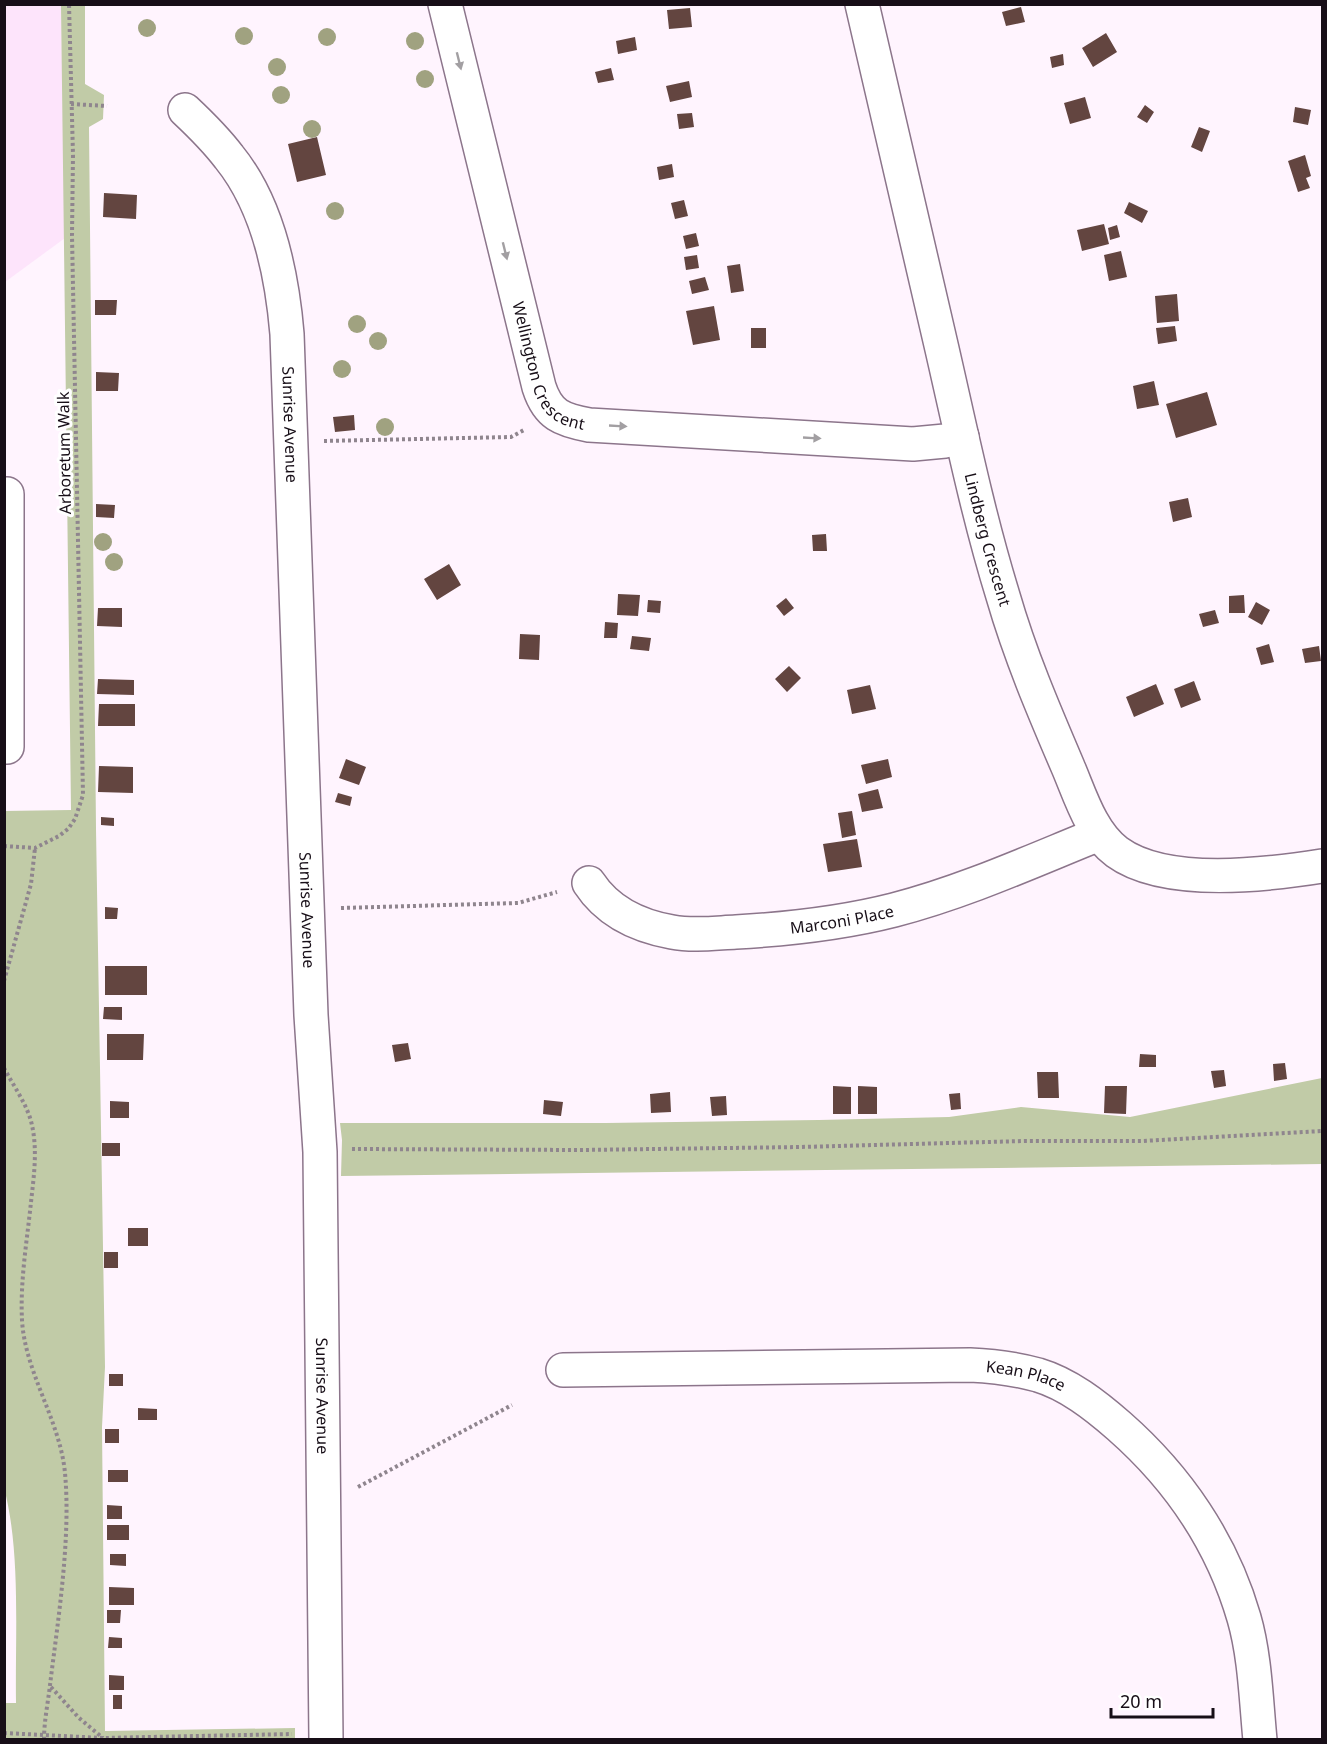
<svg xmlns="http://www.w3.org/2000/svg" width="1327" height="1744" font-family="'Noto Sans',sans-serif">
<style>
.built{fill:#fde4fb}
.green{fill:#c1cba7}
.building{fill:#634540}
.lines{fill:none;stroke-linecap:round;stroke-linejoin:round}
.minor-casing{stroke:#8c758b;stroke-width:36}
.path{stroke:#8f858e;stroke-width:4;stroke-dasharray:3 3;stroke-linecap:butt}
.minor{stroke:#fff;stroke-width:33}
.tree{fill:#a0a280}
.oneway{fill:#a29fa2}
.labels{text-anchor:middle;stroke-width:6;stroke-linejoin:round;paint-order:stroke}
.street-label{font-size:16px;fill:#170e17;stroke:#fff}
</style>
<rect width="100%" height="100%" fill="#fff4fe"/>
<path class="built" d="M 5,5 L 61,5 L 65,238 L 5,282 Z"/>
<path class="green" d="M 85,4 L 85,84 L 104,95 L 103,119 L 89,127 L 96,829 L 105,1367 L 102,1427 L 105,1731 L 295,1728 L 295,1739 L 5,1739 L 5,1703 L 16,1703 C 15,1636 21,1551 4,1488 L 4,811 L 71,810 L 61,5 Z
M 1322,1078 L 1322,1164 L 341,1176 L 342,1140 L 340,1123 L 606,1123 L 819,1120 L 949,1117 L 1021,1107 L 1130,1117 Z"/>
<path class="building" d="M 1021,7 L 1025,22 L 1006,26 L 1002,12 Z
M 690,8 L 692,27 L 669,29 L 667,10 Z
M 1106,33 L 1117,52 L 1093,67 L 1082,48 Z
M 635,37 L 637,50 L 618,54 L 616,41 Z
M 1063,54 L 1064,65 L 1052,68 L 1050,57 Z
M 611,68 L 614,80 L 598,83 L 595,72 Z
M 689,81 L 692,97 L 670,102 L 666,86 Z
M 1085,97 L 1091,118 L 1070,124 L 1064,103 Z
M 1145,105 L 1154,112 L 1147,123 L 1137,117 Z
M 1295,107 L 1311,110 L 1308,125 L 1293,122 Z
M 692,113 L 694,127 L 679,129 L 677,114 Z
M 1199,127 L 1210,131 L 1202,152 L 1191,147 Z
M 317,137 L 326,175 L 297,182 L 288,144 Z
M 1305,155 L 1311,176 L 1306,178 L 1310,188 L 1298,192 L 1288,161 Z
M 672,164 L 674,177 L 659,180 L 657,167 Z
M 104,193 L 137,195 L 136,219 L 103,217 Z
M 684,200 L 688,216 L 675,219 L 671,203 Z
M 1129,202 L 1148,211 L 1142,223 L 1124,213 Z
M 1104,224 L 1109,244 L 1082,251 L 1077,230 Z
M 1117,225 L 1120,237 L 1110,240 L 1108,228 Z
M 696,233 L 699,246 L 686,249 L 683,236 Z
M 1121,251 L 1127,277 L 1109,281 L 1104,255 Z
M 697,255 L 699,268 L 686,270 L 684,257 Z
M 740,264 L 744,291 L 731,293 L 727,266 Z
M 705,277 L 709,290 L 692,294 L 689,281 Z
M 1177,294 L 1179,321 L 1157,323 L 1155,296 Z
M 95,300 L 117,300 L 116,315 L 95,315 Z
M 714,306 L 720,340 L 693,345 L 686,311 Z
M 1175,326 L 1177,341 L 1158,344 L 1156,328 Z
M 751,328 L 766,328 L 766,348 L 751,348 Z
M 96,372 L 119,373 L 118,391 L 96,391 Z
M 1154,381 L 1159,405 L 1137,409 L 1133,386 Z
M 1207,392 L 1217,425 L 1176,438 L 1166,404 Z
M 354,415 L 355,430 L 335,432 L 333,417 Z
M 1188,498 L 1192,517 L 1173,522 L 1169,502 Z
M 96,504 L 115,505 L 114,518 L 96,517 Z
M 826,534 L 827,551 L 813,551 L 812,535 Z
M 449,564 L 461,585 L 437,600 L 424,579 Z
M 618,594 L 640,595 L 638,616 L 617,615 Z
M 1244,595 L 1245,613 L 1229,613 L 1229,596 Z
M 786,598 L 794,608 L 784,616 L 776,606 Z
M 648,600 L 661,601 L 660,613 L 647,612 Z
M 1256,602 L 1270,610 L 1262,625 L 1248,617 Z
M 98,608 L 122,608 L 122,627 L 97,626 Z
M 1215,610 L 1219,623 L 1203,627 L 1199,614 Z
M 605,622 L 618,623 L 617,638 L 604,638 Z
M 520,634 L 540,635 L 539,660 L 519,659 Z
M 632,636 L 651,638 L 649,651 L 630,649 Z
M 1269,644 L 1274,662 L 1261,665 L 1256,648 Z
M 1319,646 L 1321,661 L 1305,663 L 1302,649 Z
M 789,666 L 801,678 L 787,692 L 775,679 Z
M 98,679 L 134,680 L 134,695 L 97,694 Z
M 1194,681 L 1201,700 L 1181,708 L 1174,689 Z
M 1156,684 L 1164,704 L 1134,717 L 1126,697 Z
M 870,685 L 876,709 L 852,714 L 847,690 Z
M 99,704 L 135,704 L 135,726 L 98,726 Z
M 346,759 L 366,767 L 359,785 L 339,778 Z
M 888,759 L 892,777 L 866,784 L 861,765 Z
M 99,766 L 133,767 L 133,793 L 98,792 Z
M 878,789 L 883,808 L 862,812 L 858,794 Z
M 338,793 L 352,797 L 350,806 L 335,802 Z
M 852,811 L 856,835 L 842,838 L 838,813 Z
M 101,817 L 114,818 L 114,826 L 101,825 Z
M 857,839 L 862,867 L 828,872 L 823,844 Z
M 105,907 L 118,908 L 117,919 L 105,919 Z
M 105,966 L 147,966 L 147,995 L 105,995 Z
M 104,1007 L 122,1007 L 122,1020 L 103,1019 Z
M 107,1034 L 144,1034 L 143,1060 L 107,1060 Z
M 408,1043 L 411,1059 L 395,1062 L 392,1045 Z
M 1140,1054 L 1156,1055 L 1156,1067 L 1139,1067 Z
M 1285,1063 L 1287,1079 L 1274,1081 L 1273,1064 Z
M 1224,1070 L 1226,1086 L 1214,1088 L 1211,1071 Z
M 1037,1072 L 1058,1072 L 1059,1098 L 1038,1098 Z
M 833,1086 L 851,1087 L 851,1114 L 833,1114 Z
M 858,1086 L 877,1087 L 877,1114 L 858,1114 Z
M 1105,1086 L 1127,1086 L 1126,1114 L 1104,1113 Z
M 670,1092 L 671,1112 L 651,1113 L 650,1094 Z
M 960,1093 L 961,1109 L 951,1110 L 949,1094 Z
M 726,1096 L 727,1115 L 712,1116 L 710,1097 Z
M 544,1100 L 563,1102 L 561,1116 L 543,1114 Z
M 110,1101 L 129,1102 L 129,1118 L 110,1118 Z
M 102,1143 L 120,1143 L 120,1156 L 102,1156 Z
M 128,1228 L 148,1228 L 148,1246 L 128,1246 Z
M 104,1252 L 118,1252 L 118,1268 L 104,1268 Z
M 109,1374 L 123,1374 L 123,1386 L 109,1386 Z
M 138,1408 L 157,1409 L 157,1420 L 138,1420 Z
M 105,1429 L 119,1429 L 119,1443 L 105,1443 Z
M 108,1470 L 128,1470 L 128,1482 L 108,1482 Z
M 107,1505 L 122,1506 L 122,1519 L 107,1519 Z
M 107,1525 L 129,1525 L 129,1540 L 107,1540 Z
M 110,1554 L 126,1554 L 126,1566 L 110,1565 Z
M 109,1587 L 134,1588 L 134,1605 L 109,1605 Z
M 107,1610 L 121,1610 L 120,1623 L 107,1623 Z
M 109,1637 L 122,1638 L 122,1648 L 108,1648 Z
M 109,1675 L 124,1676 L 124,1690 L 109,1690 Z
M 113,1695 L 122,1695 L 122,1709 L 113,1709 Z"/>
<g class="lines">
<defs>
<g id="minor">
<path id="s1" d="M 445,4 L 539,387 C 548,415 562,420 589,425 L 913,444 L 945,441 L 962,437"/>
<path id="s2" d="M 862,4 C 888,119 915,234 942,349 C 961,432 978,515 1003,596 C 1020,655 1044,711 1068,767 C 1080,795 1091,833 1117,852 C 1165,887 1266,875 1322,866"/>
<path id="s3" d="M 185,110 C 201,125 216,140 229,157 C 268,205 282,274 287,334 L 311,1015 L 320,1152 L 326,1740"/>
<path d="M 4,747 L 7,747 L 7,494"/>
<path id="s4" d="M 589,883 C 608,912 638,926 672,932 C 693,936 715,933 736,932 C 789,929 843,923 894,910 C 964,892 1032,861 1099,834"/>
<path id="s5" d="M 563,1370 L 970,1365 C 993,1366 1016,1369 1038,1375 C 1068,1384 1095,1405 1119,1426 C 1177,1477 1222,1542 1244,1618 C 1255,1656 1256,1699 1260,1740"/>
</g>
</defs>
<use href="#minor" class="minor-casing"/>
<path class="path" d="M 71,104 L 107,106
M 324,441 L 511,437 L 524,430
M 4,846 L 35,848 L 59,836 L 68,829 L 75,819 L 83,795 L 72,235 L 73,155 L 69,4
M 341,908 L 518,903 L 557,892
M 4,981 L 31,884 L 35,848
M 4,1068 C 13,1085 26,1103 31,1121 C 38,1148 34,1175 31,1202 C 27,1241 20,1281 22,1320 C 25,1373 60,1420 65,1473 C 71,1538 58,1620 50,1685 C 48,1703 44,1721 44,1740
M 352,1149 L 581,1150 L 800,1147 L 1024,1141 L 1143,1141 L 1322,1131
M 358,1487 L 512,1405
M 51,1687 L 79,1718 L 103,1738
M 4,1733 L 103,1738 L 292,1734"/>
<use href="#minor" class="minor"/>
</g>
<g class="tree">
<circle cx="147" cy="28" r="9"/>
<circle cx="244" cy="36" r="9"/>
<circle cx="327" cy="37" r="9"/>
<circle cx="415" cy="41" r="9"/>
<circle cx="277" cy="67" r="9"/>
<circle cx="425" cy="79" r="9"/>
<circle cx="281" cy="95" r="9"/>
<circle cx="312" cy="129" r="9"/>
<circle cx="335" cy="211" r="9"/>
<circle cx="357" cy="324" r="9"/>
<circle cx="378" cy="341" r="9"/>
<circle cx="342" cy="369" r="9"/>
<circle cx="385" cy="427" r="9"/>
<circle cx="103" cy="542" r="9"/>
<circle cx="114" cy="562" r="9"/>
</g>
<defs><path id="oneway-solid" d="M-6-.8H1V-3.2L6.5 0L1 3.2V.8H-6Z" transform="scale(1.5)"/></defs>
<g class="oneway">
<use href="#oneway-solid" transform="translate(459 61) rotate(76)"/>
<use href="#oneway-solid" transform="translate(505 251) rotate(76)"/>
<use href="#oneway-solid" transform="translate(618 426) rotate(3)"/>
<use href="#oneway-solid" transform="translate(812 438) rotate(3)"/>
</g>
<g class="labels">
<g class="street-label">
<text dy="6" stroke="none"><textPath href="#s1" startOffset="382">Wellington Crescent</textPath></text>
<text dy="6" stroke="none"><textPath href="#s3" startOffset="344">Sunrise Avenue</textPath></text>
<text transform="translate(64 453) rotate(-91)" y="6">Arboretum Walk</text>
<text dy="6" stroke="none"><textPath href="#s2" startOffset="550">Lindberg Crescent</textPath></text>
<text dy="6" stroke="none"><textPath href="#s3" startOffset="830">Sunrise Avenue</textPath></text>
<text dy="6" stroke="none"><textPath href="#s4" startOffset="270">Marconi Place</textPath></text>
<text dy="6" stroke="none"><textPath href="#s5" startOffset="464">Kean Place</textPath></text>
<text dy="6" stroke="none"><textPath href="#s3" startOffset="1316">Sunrise Avenue</textPath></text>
</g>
</g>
<rect width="1327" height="1744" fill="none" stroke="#170e17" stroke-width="12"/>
<path d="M1111 1708v9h102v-9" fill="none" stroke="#170e17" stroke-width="3"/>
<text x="1120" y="1708" font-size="18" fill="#170e17" stroke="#ffffff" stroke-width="4.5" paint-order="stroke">20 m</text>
</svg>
